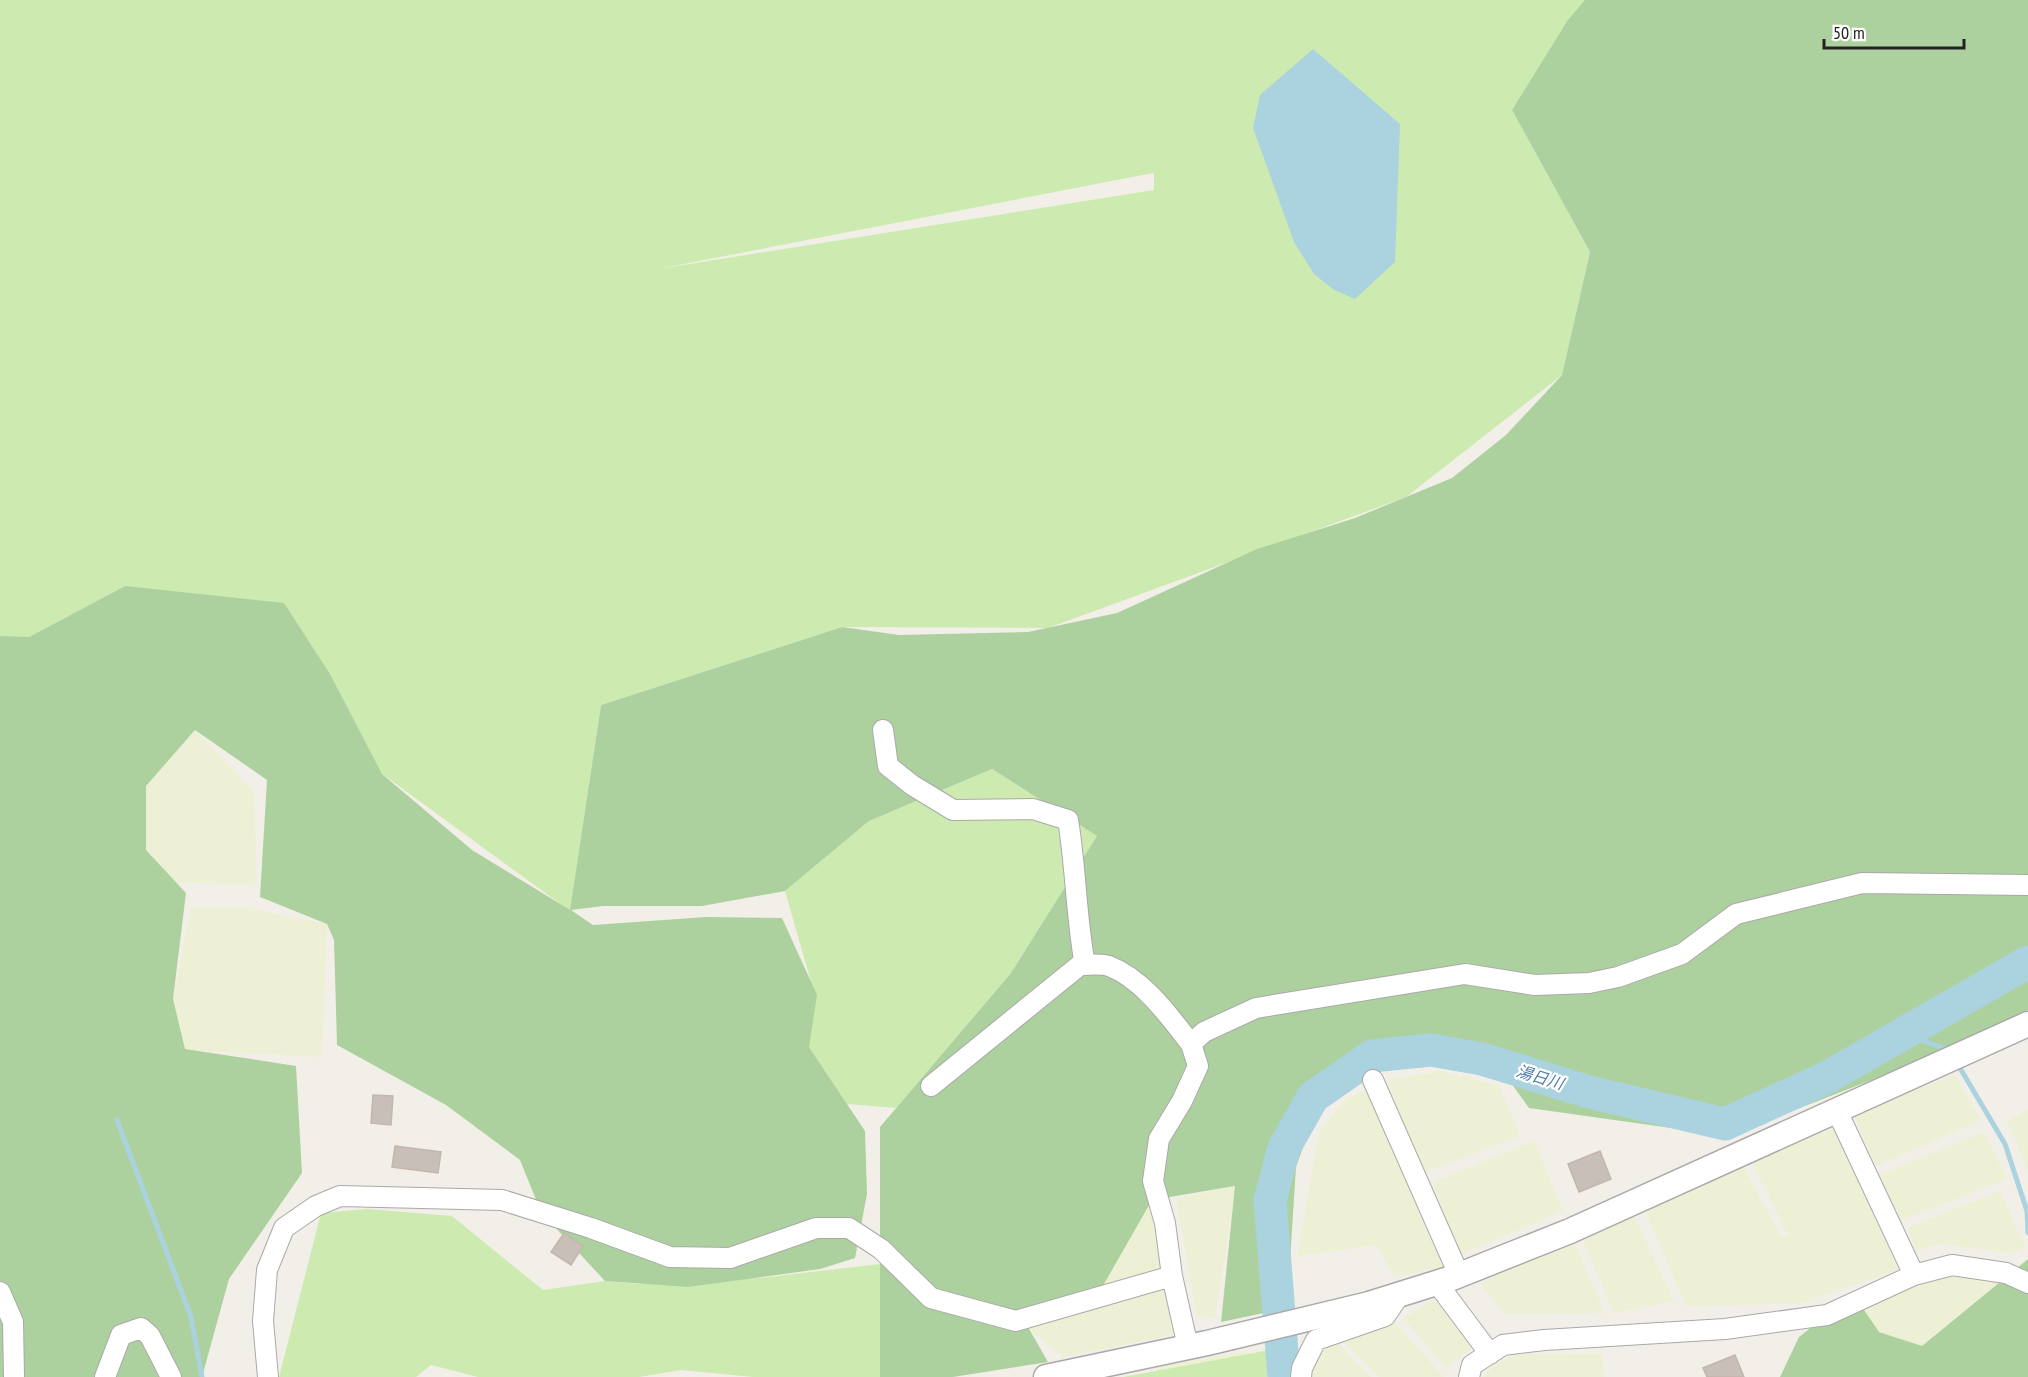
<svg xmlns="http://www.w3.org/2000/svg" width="2028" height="1377" font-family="'PT Sans Narrow','Noto Sans JP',sans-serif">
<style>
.farmland{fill:#eef0d5}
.grass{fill:#cdebb0;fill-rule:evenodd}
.forest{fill:#add19e}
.water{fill:#aad3df}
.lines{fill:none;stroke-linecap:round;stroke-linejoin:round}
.stream{stroke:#aad3df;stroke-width:5}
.river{stroke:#aad3df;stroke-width:33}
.building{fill:#c7bfb8;stroke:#c4b6ab;stroke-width:1.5}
.minor-casing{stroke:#a9a9a9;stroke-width:22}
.tertiary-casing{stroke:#a9a9a9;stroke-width:27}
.minor{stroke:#fff;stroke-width:20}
.tertiary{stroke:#fff;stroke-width:24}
.labels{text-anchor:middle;stroke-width:4.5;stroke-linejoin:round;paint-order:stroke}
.water-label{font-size:16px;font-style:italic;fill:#4a7aab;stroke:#fff}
</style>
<rect width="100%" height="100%" fill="#f2efe9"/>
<path class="farmland" d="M 195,730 L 254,792 L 257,885 L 174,882 L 146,850 L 146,785 Z
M 191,908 L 249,908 L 327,924 L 322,1057 L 185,1050 L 173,999 Z
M 1440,1071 L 1499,1085 L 1520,1136 L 1423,1173 L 1387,1080 Z
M 1955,1075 L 1981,1120 L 1876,1166 L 1853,1114 Z
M 1368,1090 L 1444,1267 L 1394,1277 L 1377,1245 L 1297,1256 L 1319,1132 L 1346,1098 Z
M 2028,1109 L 2028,1171 L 2007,1121 Z
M 1834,1120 L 1898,1270 L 1799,1304 L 1686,1306 L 1644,1208 L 1741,1162 L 1781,1237 L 1788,1235 L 1750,1158 Z
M 1984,1132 L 2007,1179 L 1900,1221 L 1879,1175 Z
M 1534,1141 L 1563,1211 L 1461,1254 L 1432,1183 Z
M 1236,1186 L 1215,1318 L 1197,1316 L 1176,1199 Z
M 2000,1191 L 2025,1247 L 2012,1253 L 1939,1244 L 1916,1251 L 1908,1227 Z
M 1149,1199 L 1173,1335 L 1062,1357 L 1027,1327 Z
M 1634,1216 L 1674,1301 L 1614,1313 L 1582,1238 Z
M 1574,1241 L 1605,1313 L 1504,1314 L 1480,1283 Z
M 1952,1265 L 2005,1277 L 1922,1346 L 1879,1332 L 1858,1301 Z
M 1436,1298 L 1474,1346 L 1446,1368 L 1403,1318 Z
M 1394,1322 L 1444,1377 L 1379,1377 L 1339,1338 Z
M 1330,1335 L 1371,1377 L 1307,1377 Z
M 1248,1351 L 1245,1377 L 1156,1377 L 1156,1367 Z
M 1602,1353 L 1604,1377 L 1483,1377 L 1495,1364 L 1517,1354 Z"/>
<path class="grass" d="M 0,0 L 1591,0 L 1512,110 L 1590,252 L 1562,375 L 1406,497 L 1048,628 L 842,627 L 601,705 L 570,911 L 125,586 L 29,637 L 0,638 ZM 1154,174 L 1154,190 L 658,269 L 1153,173 Z
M 992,769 L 1097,836 L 1011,973 L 896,1108 L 847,1104 L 809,1047 L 811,982 L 785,891 L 869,821 Z
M 367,1209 L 452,1216 L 543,1290 L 605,1281 L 638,1284 L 759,1278 L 880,1264 L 880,1377 L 753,1377 L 681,1370 L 639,1377 L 478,1377 L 431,1365 L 416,1377 L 279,1377 L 321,1213 Z
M 1270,1350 L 1267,1377 L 1123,1377 Z"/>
<path class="forest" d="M 1585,0 L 2028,0 L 2028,1010 L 1910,1065 L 1728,1136 L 1529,1108 L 1503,1072 L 1372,1056 L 1324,1089 L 1296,1167 L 1287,1308 L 1221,1322 L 1235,1186 L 1152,1200 L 1096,1298 L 1028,1327 L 1048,1362 L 953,1377 L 880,1377 L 880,1127 L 1011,973 L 1097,836 L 992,769 L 869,821 L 785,891 L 702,906 L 603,906 L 571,910 L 593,925 L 706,917 L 782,918 L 817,995 L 809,1047 L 865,1131 L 867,1194 L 855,1258 L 820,1269 L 688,1287 L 605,1281 L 541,1212 L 520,1160 L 446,1105 L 337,1045 L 334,940 L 327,924 L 260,897 L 267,780 L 195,730 L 146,786 L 146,850 L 186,893 L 173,999 L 185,1049 L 296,1066 L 302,1173 L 229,1279 L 202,1377 L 0,1377 L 0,636 L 29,637 L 125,586 L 284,603 L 330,674 L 382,774 L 472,850 L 570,910 L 601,705 L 842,627 L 899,635 L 1028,632 L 1117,613 L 1257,549 L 1355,518 L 1452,478 L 1506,435 L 1562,375 L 1590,252 L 1512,110 L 1568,20 Z
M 2028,1259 L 2028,1377 L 1780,1377 L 1799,1337 L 1827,1315 L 1858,1301 L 1879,1332 L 1922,1346 Z"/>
<path class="water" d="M 1313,49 L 1400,124 L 1395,262 L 1355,299 L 1334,290 L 1314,274 L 1294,242 L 1253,128 L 1260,95 Z"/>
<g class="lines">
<path class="stream" d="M 1957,1063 L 2005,1144 L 2027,1211 L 2028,1233
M 1826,1078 L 1913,1037 L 1949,1050
M 117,1120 L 191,1317 L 202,1377"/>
<path class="river" d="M 1284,1377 L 1270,1200 L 1284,1148 L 1313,1097 L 1372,1056 L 1431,1050 L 1482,1059 L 1589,1092 L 1725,1124 L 1826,1078 L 2028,962"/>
</g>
<path class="building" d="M 373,1095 L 393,1096 L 391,1125 L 371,1123 Z
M 395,1146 L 441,1152 L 438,1173 L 392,1167 Z
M 1600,1151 L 1611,1179 L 1579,1192 L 1568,1164 Z
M 564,1233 L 583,1246 L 571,1265 L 551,1252 Z
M 1735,1355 L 1744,1377 L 1707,1377 L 1703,1368 Z"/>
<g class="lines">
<defs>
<path id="minor" d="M 883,730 L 888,766 L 912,785 L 953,810 L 1033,809 L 1068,820 C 1076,868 1076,917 1085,965
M 1373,1080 L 1459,1275
M 931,1086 L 1080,965 C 1089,965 1100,963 1109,966 C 1143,979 1169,1016 1191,1044
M 1837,1111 L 1914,1275
M 1437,1283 L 1490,1354
M 0,1292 L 13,1322 L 14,1377
M 1188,1347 L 1172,1276 L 1165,1223 L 1153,1181 L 1159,1139 L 1182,1101 L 1198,1066 L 1191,1044 L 1204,1032 L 1256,1008 L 1465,974 L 1535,985 L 1589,983 L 1618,977 L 1682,954 L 1736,914 L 1862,883 L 2028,885
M 105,1377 L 121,1335 L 141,1328 L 150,1336 L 171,1377
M 268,1377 L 263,1321 L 267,1270 L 284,1228 L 316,1206 L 340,1196 L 502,1200 L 591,1228 L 670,1257 L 730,1258 L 816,1228 L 849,1228 L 881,1249 L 931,1298 L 1016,1321 L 1172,1276
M 1301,1377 L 1302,1368 L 1316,1340 L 1385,1316 L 1400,1294
M 1469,1377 L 1472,1365 L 1503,1345 L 1544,1340 L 1725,1329 L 1827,1315 L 1914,1275 L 1952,1265 L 2006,1273 L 2028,1283"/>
<path id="tertiary" d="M 1046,1377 L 1207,1343 L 1369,1304 L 1452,1278 L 1570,1231 L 2028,1024"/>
</defs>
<use href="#minor" class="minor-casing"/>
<use href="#tertiary" class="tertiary-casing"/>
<use href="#minor" class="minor"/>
<use href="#tertiary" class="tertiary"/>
</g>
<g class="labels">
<g class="water-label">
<text transform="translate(1540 1077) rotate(17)" y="6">湯日川</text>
</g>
</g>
<path d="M1824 39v9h140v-9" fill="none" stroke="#222222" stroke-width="3"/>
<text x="1833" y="39" font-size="18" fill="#222222" stroke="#ffffff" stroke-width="4.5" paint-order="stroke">50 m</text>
</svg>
